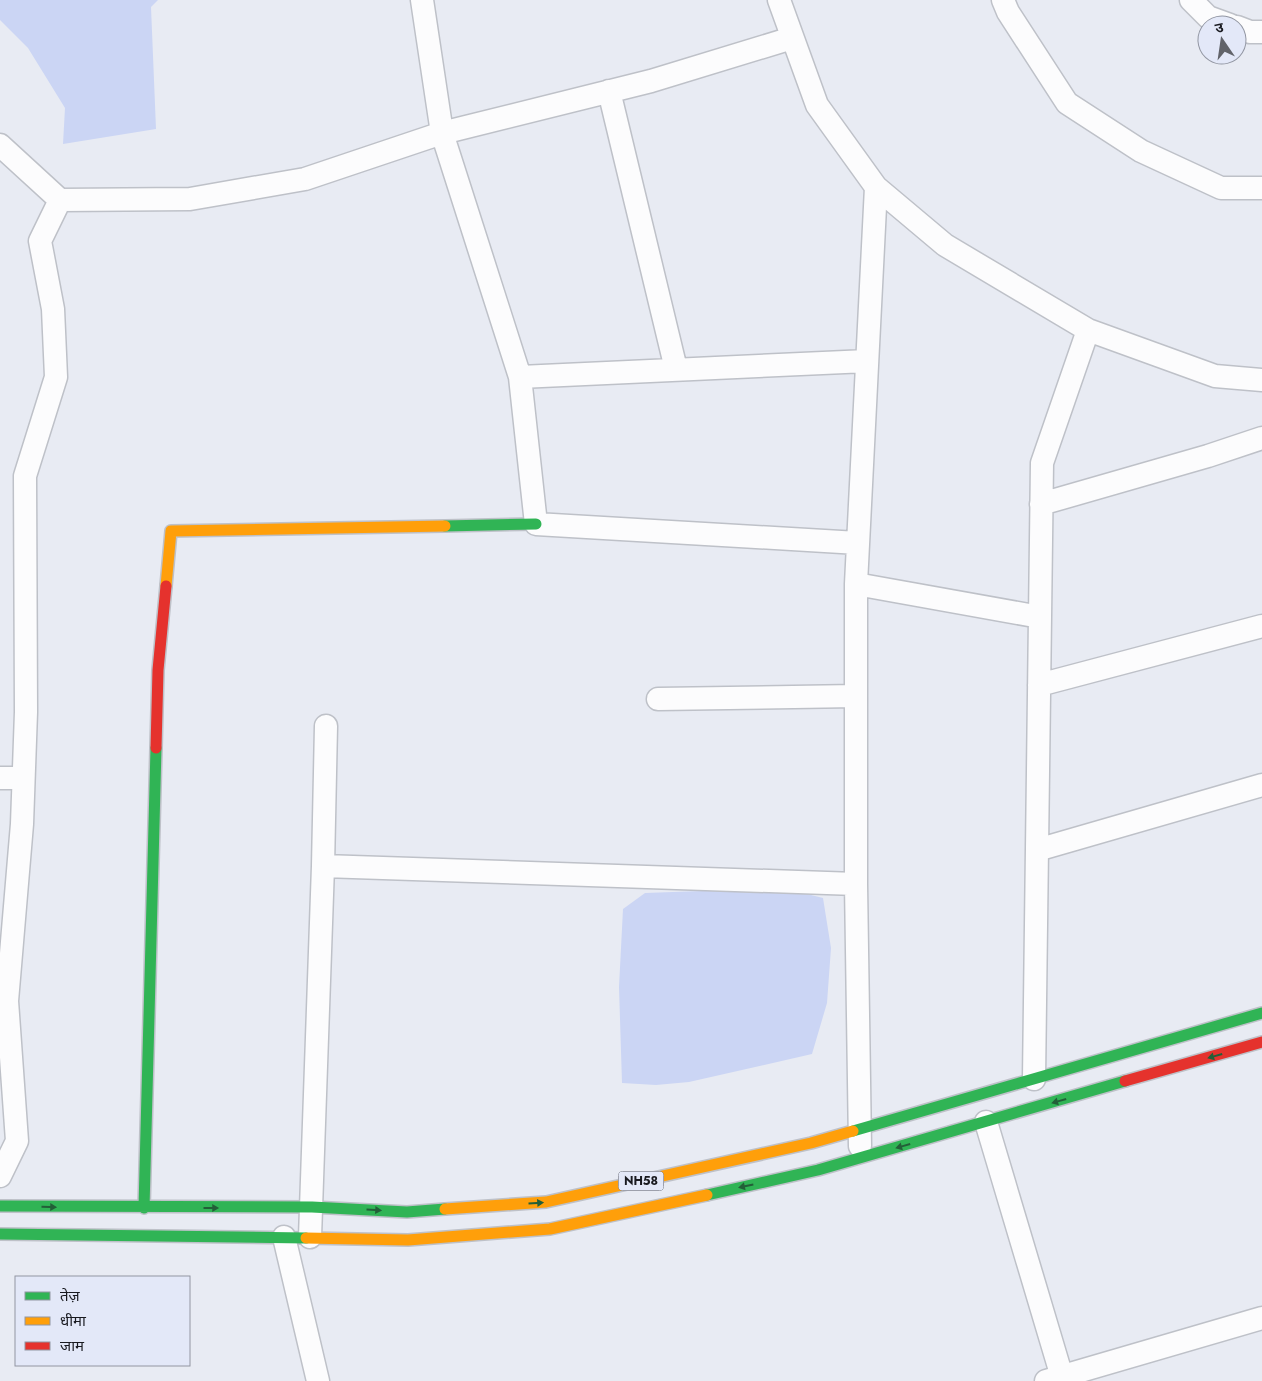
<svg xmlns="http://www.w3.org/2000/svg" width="1262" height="1381" font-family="Jost,'Noto Sans Devanagari',sans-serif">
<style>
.green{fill:#cbd5f4}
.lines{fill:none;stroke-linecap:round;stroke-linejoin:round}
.street-casing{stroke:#bec1c8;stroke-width:25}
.fast-casing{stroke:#bec1c8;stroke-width:14}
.slow-casing{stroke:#bec1c8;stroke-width:14}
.jam-casing{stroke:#bec1c8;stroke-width:14}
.street{stroke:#fcfcfd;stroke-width:22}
.fast{stroke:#30b455;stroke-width:11}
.slow{stroke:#ff9f0a;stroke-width:11}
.jam{stroke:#e5322d;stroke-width:11}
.oneway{fill:#235f38}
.labels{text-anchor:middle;stroke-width:4;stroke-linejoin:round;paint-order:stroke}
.shield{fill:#e3e8f8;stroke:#565861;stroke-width:1}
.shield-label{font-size:12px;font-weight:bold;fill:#191a20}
</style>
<rect width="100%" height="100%" fill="#e8ebf3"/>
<path class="green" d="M 0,0 L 158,0 L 151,7 L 156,129 L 63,144 L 65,108 L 28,48 L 0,20 Z
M 783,888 L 823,898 L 831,948 L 827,1003 L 812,1054 L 689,1082 L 656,1085 L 622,1083 L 619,987 L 623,909 L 645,893 Z"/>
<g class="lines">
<defs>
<path id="street" d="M 422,0 L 442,133 L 520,377 L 867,361
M 779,0 L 817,105 L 876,187 L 945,245 L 1088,330 L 1215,376 L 1262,380
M 1003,0 L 1008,12 L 1067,103 L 1141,151 L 1221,188 L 1262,188
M 1191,0 L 1208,17 L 1230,25
M 1237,27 L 1250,32 L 1262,32
M 609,91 L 676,369
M 0,145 L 60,200 L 190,199 L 305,179 L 442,133 L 651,81 L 792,38
M 520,377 L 536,524 L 858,543
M 1041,504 L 1208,456 L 1262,438
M 856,584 L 1040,617
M 1039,685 L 1262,626
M 658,699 L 856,696
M 326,726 L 323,866 L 856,884
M 0,778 L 23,778
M 1037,850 L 1262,785
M 1034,1079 L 1042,463 L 1088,330
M 986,1122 L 1062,1377
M 860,1146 L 856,884 L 856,584 L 876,187
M 0,1176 L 17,1141 L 7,1001 L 22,824 L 26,712 L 25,476 L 56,377 L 53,309 L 40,241 L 60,200
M 284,1237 L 318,1381
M 310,1237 L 323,866
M 1046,1381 L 1262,1318"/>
<path id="fast" d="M 445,526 L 536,524
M 853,1131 L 1262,1013
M 707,1195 L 818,1170 L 1125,1081
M 0,1206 L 312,1207 L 407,1212 L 445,1209
M 144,1208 L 156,748
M 0,1234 L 306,1238"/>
<path id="slow" d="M 166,586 L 171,531 L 445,526
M 445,1209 L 546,1202 L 811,1143 L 853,1131
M 306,1238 L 408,1240 L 550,1229 L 707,1195"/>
<path id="jam" d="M 156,748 L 158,670 L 166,586
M 1125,1081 L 1262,1042"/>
</defs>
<use href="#street" class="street-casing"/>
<use href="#fast" class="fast-casing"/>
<use href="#slow" class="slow-casing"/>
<use href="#jam" class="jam-casing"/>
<use href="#street" class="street"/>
<use href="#fast" class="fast"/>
<use href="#slow" class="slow"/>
<use href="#jam" class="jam"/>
</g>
<defs><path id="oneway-solid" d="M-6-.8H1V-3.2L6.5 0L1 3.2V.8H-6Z" transform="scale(1.25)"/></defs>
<g class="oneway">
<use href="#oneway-solid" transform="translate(1215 1056) rotate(164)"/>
<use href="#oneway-solid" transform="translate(1059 1101) rotate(164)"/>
<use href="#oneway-solid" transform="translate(903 1146) rotate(164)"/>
<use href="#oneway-solid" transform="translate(746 1186) rotate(168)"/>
<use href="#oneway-solid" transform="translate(536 1203) rotate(-4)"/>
<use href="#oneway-solid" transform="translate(49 1207) rotate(1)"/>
<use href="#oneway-solid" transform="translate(211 1208)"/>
<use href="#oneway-solid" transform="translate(374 1210) rotate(3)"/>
</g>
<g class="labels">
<rect class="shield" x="618.5" y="1171.5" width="45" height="19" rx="4"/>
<g class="shield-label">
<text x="641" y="1185">NH58</text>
</g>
</g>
<rect x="15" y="1276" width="175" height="90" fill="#e3e8f8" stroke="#9296a2"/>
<rect x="25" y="1292" width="25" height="8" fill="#30b455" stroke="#9296a2"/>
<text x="60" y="1301" font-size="15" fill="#191a20">तेज़</text>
<rect x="25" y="1317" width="25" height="8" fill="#ff9f0a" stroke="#9296a2"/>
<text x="60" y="1326" font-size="15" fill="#191a20">धीमा</text>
<rect x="25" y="1342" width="25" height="8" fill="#e5322d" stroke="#9296a2"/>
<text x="60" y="1351" font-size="15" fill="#191a20">जाम</text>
<g transform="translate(1222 40) rotate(347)"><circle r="24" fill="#e3e8f8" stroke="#9296a2"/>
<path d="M0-4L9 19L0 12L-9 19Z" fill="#61636a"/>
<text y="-8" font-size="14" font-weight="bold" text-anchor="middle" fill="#191a20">उ</text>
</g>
</svg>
